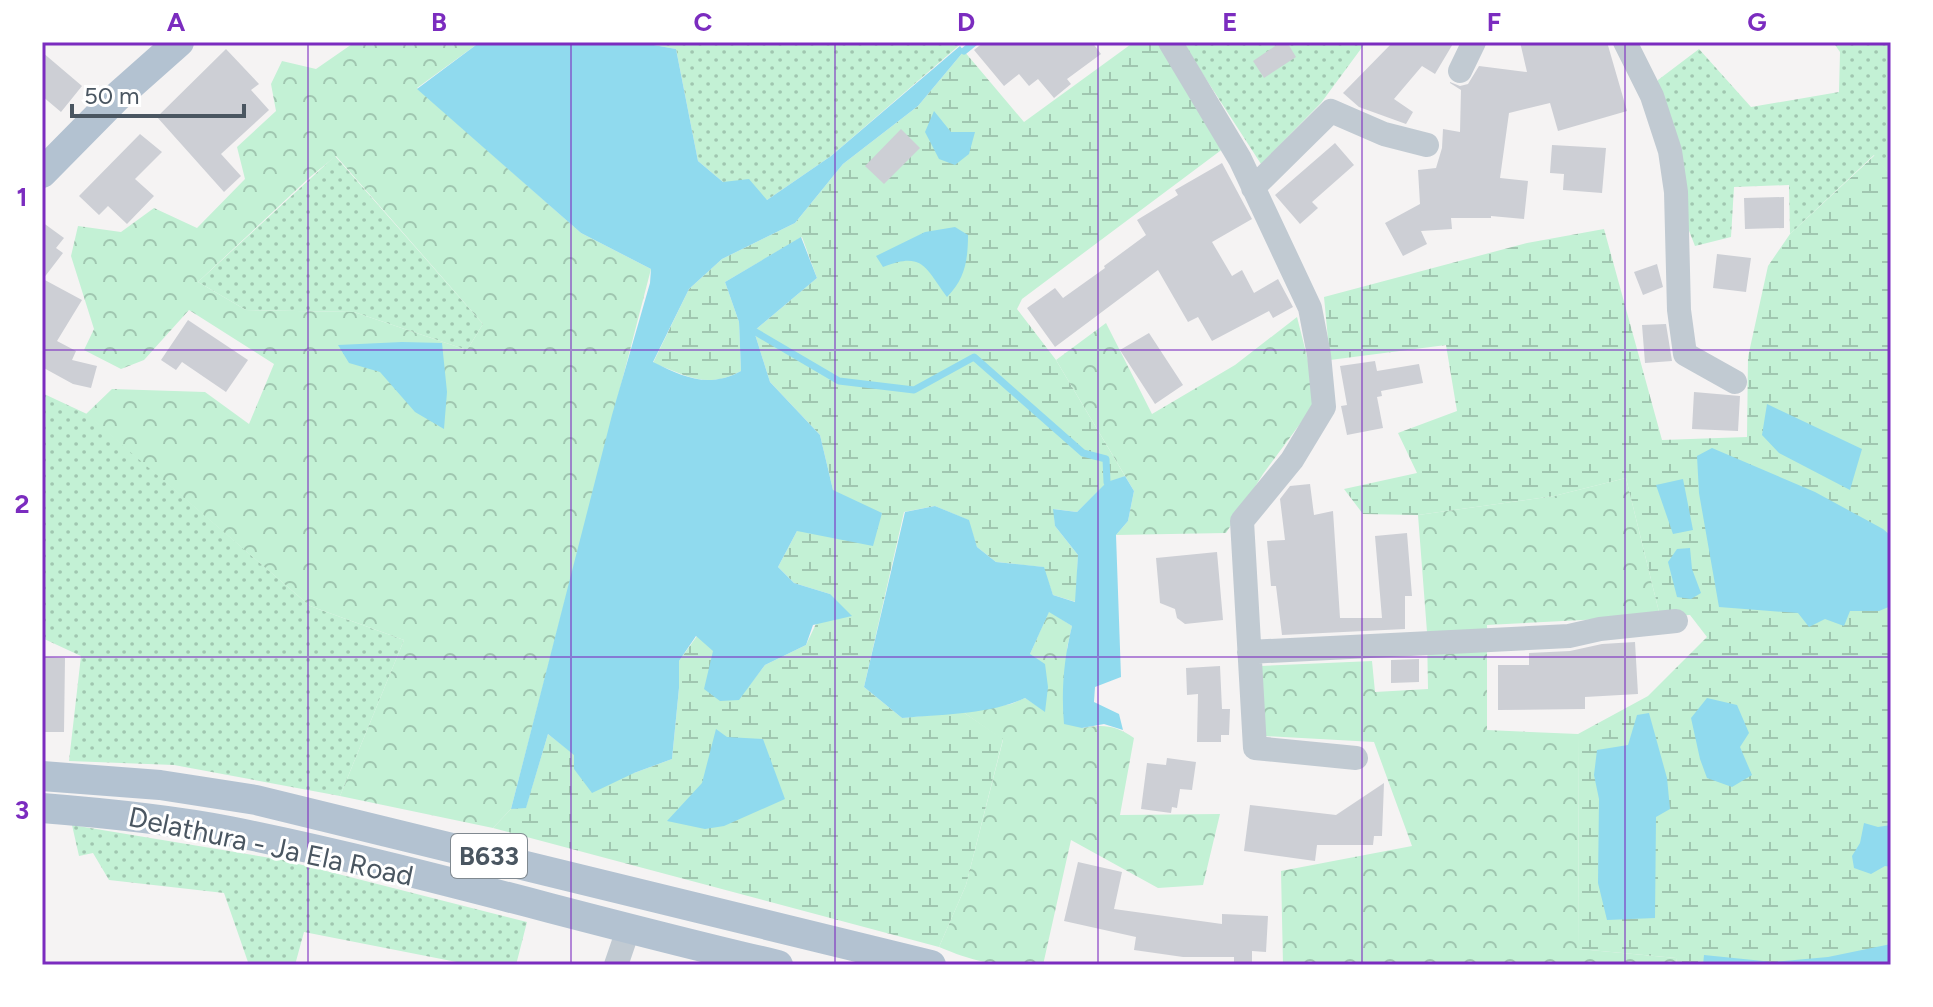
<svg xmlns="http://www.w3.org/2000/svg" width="1933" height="1007" font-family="Figtree,sans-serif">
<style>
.grass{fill:url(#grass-dots)}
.forest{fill:url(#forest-crowns);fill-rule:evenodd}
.wetland{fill:url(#wetland-marsh)}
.water{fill:#90daee}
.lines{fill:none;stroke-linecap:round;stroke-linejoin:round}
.stream{stroke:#90daee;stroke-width:7}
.building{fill:#cdcfd5}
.minor{stroke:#c1cad2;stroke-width:24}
.major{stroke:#b3c2d1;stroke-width:30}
.grid{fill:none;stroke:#7b2cbf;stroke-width:2;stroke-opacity:0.55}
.labels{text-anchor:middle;stroke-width:6;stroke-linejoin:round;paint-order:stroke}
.shield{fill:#fff;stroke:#808990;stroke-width:2}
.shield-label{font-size:26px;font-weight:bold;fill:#4a5661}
.street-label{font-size:28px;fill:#4a5661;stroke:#fff}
.neatline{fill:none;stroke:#7b2cbf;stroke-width:3}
.grid-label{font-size:26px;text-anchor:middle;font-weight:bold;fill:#7b2cbf}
</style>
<defs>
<pattern id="grass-dots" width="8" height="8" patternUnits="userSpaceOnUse" patternTransform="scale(2)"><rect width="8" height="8" fill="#c3f1d5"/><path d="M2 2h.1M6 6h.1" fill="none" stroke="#a0c6b0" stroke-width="1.8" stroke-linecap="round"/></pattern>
<pattern id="forest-crowns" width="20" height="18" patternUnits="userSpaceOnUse" patternTransform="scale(2)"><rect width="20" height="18" fill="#c3f1d5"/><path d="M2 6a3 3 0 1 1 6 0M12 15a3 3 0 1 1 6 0" fill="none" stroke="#a0c6b0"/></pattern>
<pattern id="wetland-marsh" width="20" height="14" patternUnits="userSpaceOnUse" patternTransform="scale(2)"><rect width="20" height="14" fill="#c3f1d5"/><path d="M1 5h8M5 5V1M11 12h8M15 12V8" fill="none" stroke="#a0c6b0"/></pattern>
</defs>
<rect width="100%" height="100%" fill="#f5f3f3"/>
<path class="grass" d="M 637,42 L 963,42 L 831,156 L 767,200 L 723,182 L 698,161 L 676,49 Z
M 1182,42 L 1366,42 L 1321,103 L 1261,164 Z
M 1833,42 L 1891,42 L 1891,176 L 1874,155 L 1790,234 L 1789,185 L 1734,187 L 1731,237 L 1695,246 L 1662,162 L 1658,80 L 1699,49 L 1751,107 L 1839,92 L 1840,52 Z
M 335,156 L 483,324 L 467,350 L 354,312 L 246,310 L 198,282 Z
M 42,393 L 87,414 L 310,606 L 404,640 L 340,796 L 174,765 L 69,761 L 81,656 L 42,638 Z
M 72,825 L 283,860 L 527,922 L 516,965 L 472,965 L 304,932 L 295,965 L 249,965 L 224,893 L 109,880 L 93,853 L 79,856 Z"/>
<path class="forest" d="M 355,42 L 480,42 L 417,88 L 581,233 L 651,269 L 511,809 L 493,828 L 340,796 L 404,640 L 310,606 L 86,414 L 112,389 L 205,392 L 249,424 L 274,364 L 189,310 L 144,360 L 121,369 L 84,350 L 94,329 L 71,256 L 78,226 L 121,232 L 154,208 L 197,228 L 245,179 L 237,147 L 276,111 L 271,84 L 282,61 L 316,69 ZM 336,156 L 483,324 L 467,350 L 354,312 L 246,310 L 198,282 L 310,177 Z
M 1297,317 L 1317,396 L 1311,409 L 1263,474 L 1226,533 L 1116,535 L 1128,521 L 1134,491 L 1056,360 L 1106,323 L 1152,414 L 1235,365 Z
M 1626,478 L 1660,616 L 1487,625 L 1487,730 L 1578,734 L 1579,949 L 1676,958 L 1677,965 L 1283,965 L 1281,871 L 1412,846 L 1374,742 L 1264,736 L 1261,666 L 1372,661 L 1375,692 L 1428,689 L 1427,632 L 1418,515 L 1554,496 Z
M 1049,611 L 1072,626 L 1067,648 L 1082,728 C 1103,724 1116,725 1134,738 L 1120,815 L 1220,814 L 1203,885 L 1158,888 L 1071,840 L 1043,965 C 997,965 982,965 939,947 L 966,885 L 1003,740 L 963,712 L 1011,704 L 1025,698 L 1045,711 L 1030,654 Z"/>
<path class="wetland" d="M 1134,42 L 1158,42 L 1224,148 L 1022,299 L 1017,309 L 1056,360 L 1125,476 L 1107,483 L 1077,512 L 1054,509 L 1055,526 L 1078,555 L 1076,602 L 1053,595 L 1043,567 L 996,562 L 977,547 L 968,520 L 935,506 L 904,512 L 864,687 L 902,718 L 963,712 L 1003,739 L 966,885 L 939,947 L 493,828 L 511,809 L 526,807 L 548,734 L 575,755 L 634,773 L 672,759 L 679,688 L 679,661 L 697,636 L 714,650 L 738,700 L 765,665 L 806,645 L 830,594 L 794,583 L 778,567 L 797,531 L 833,490 L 820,435 L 770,382 L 754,331 L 817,278 L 802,237 L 725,282 L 739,322 L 741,371 C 706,390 686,375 653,363 L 689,289 L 722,259 L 795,223 L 843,164 L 918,106 L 964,51 L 1024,122 Z
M 1875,155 L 1891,176 L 1891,965 L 1677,965 L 1676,958 L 1579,949 L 1578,734 L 1648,696 L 1707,637 L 1690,615 L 1660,616 L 1626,478 L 1554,496 L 1418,515 L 1363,514 L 1344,489 L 1417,473 L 1398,433 L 1457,411 L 1446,345 L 1330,360 L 1324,297 L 1527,243 L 1604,229 L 1662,440 L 1747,437 L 1748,357 L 1768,266 L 1790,234 Z"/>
<path class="water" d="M 480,42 L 637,42 L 676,49 L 698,161 L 723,182 L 749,179 L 767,200 L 831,156 L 960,46 L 964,51 L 918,106 L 843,164 L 795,223 L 722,259 L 689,289 L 653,362 C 684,377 708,389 741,371 L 739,322 L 725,282 L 801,237 L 817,278 L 754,331 L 770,382 L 820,435 L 833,490 L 882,513 L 873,546 L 797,531 L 778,567 L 794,583 L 830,594 L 852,616 L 813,625 L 806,645 L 765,665 L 739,700 L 720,701 L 704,689 L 713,651 L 696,636 L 679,661 L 679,688 L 672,759 L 634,773 L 592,793 L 574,769 L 574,755 L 548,734 L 526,808 L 511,809 L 612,415 L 650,283 L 651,269 L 581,233 L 417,89 Z
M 934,111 L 951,132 L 975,132 L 969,154 L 955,165 L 939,159 L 925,132 Z
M 955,227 L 968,235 C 968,260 965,279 947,297 C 925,267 923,251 883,267 L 876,256 L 925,232 Z
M 402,342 L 442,343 L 447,392 L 444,429 L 415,412 L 380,372 L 349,363 L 338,345 Z
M 1767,404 L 1862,449 L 1850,490 L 1779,453 L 1762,435 Z
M 1712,448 L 1815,492 L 1883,529 L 1891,536 L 1891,606 L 1879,611 L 1850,611 L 1844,626 L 1825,619 L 1809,627 L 1798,613 L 1719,607 L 1699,493 L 1697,456 Z
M 1125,476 L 1134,491 L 1128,521 L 1116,535 L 1121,677 L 1095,687 L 1094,702 L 1119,714 L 1123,730 L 1104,724 L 1082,728 L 1064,724 C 1061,691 1064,658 1072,626 L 1049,612 L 1030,654 L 1045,664 L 1048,687 L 1045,712 L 1025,698 C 988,715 942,714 902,718 L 864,687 L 905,512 L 935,506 L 969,520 L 977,547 L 996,562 L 1044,567 L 1053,595 L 1075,602 L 1078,555 L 1055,526 L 1053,509 L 1077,512 L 1107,482 Z
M 1683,479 L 1693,530 L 1673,534 L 1656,485 Z
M 1690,548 L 1692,569 L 1701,593 L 1691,599 L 1677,597 L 1668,562 L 1677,549 Z
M 1707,698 L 1737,705 L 1749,733 L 1740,747 L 1752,775 L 1732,787 L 1707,778 L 1700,759 L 1691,718 Z
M 1649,713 L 1667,778 L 1670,809 L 1656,817 L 1655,918 L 1607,920 L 1598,883 L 1599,799 L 1594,775 L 1597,750 L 1628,745 L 1637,715 Z
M 716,729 L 727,737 L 763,739 L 785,799 L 724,826 L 705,829 L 667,821 L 702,783 Z
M 1864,823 L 1878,827 L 1891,825 L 1891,867 L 1885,866 L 1871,874 L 1854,868 L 1852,856 L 1860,843 Z
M 1891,944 L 1891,965 L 1703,965 L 1704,955 L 1773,962 L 1828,957 Z"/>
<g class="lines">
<path class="stream" d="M 964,51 L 975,42
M 754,331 L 839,381 L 914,390 L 974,357 L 1083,453 L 1106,459 L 1107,482"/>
</g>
<path class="building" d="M 984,42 L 1092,42 L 1101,54 L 1067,79 L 1071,84 L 1054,98 L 1038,79 L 1029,86 L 1019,74 L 1004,86 L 974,50 Z
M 1281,42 L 1287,42 L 1296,57 L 1264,78 L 1253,61 Z
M 1393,42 L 1454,42 L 1435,74 L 1422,66 L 1394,99 L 1413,112 L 1406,124 L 1359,107 L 1343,93 Z
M 1520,42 L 1607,42 L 1627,111 L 1558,131 L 1550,103 L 1509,113 L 1500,178 L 1528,181 L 1524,219 L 1491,216 L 1491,218 L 1451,218 L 1452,229 L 1421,231 L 1427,244 L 1403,256 L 1385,223 L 1420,204 L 1418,170 L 1436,168 L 1442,148 L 1443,129 L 1460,132 L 1461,90 L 1450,83 L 1450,82 L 1460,86 L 1468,84 L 1479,66 L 1527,72 Z
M 226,49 L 259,84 L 251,90 L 269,110 L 221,154 L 241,176 L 224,192 L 157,117 Z
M 42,52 L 82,86 L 61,112 L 42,96 Z
M 901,129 L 920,148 L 884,184 L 865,166 Z
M 140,134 L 162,152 L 135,179 L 154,196 L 127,224 L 108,206 L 99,215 L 79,196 Z
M 1335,143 L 1354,165 L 1312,202 L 1318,208 L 1300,224 L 1275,195 Z
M 1552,145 L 1606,148 L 1602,193 L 1563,190 L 1564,174 L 1550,173 Z
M 1222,163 L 1252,219 L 1212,242 L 1232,276 L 1242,270 L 1254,293 L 1278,279 L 1293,307 L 1273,318 L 1269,311 L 1212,341 L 1198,317 L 1188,322 L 1158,270 L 1055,347 L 1027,308 L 1055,288 L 1063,298 L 1105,268 L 1104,266 L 1146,235 L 1137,220 L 1178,195 L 1175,190 Z
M 1784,197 L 1784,228 L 1745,229 L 1744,198 Z
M 42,222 L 64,238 L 56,248 L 63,253 L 43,279 L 82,300 L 57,341 L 76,351 L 72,360 L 97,366 L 91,388 L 73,384 L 42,367 Z
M 1717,254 L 1751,258 L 1746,292 L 1713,288 Z
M 1657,264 L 1663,287 L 1643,295 L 1634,272 Z
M 188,320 L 248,360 L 226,392 L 182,362 L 176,370 L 161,360 Z
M 1666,324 L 1672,361 L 1645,363 L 1642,325 Z
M 1149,333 L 1183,385 L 1155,404 L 1120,350 Z
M 1375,361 L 1377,371 L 1419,364 L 1423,383 L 1381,391 L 1382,396 L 1377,397 L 1383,428 L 1347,435 L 1341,406 L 1347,405 L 1340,366 Z
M 1694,392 L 1740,396 L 1738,431 L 1692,429 Z
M 1310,484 L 1314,515 L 1333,511 L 1340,618 L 1382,618 L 1375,536 L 1407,533 L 1412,596 L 1405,596 L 1405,629 L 1282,635 L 1276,586 L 1271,586 L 1267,541 L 1285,540 L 1280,499 L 1290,486 Z
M 1217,552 L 1223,620 L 1185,624 L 1177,618 L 1175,609 L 1160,603 L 1156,558 Z
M 1635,642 L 1638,694 L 1585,697 L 1585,709 L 1498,710 L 1498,665 L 1529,665 L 1529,653 L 1570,651 L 1602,644 Z
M 42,657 L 65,658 L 64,732 L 42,732 Z
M 1419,659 L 1419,682 L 1391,683 L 1391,660 Z
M 1220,666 L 1222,709 L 1230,709 L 1229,735 L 1221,735 L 1221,742 L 1197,742 L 1198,694 L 1187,695 L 1186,668 Z
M 1167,758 L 1196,762 L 1192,790 L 1180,789 L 1177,808 L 1172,807 L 1171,813 L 1141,809 L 1147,763 L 1166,765 Z
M 1384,783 L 1382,836 L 1374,836 L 1373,845 L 1317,845 L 1315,861 L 1244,851 L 1250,805 L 1336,815 Z
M 1078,862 L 1122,872 L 1114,909 L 1222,924 L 1222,914 L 1268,916 L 1266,952 L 1252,951 L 1252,965 L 1234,964 L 1234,957 L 1183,957 L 1134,950 L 1136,937 L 1064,921 Z"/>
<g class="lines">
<path class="minor" d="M 1170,42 L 1240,159 L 1310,308 L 1319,355 L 1324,407 L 1292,460 L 1242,521 L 1255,748 L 1356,758
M 1625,42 L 1652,96 L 1670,151 L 1676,192 L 1679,310 L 1685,354 L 1735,382
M 1460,71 L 1474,42
M 1253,188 L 1331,111 L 1384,134 L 1427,145
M 1249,652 L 1569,636 L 1600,629 L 1676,621
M 616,965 L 628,930"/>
<path class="major" d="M 42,173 L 117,97 L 179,42
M 42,776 L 160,785 L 256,800 L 931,965
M 42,808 C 105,813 167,819 229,831 C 414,868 595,923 778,965"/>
</g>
<path class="grid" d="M 308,42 L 308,965M 571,42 L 571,965M 835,42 L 835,965M 1098,42 L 1098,965M 1362,42 L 1362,965M 1625,42 L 1625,965M 42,350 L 1891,350M 42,657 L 1891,657"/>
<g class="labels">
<rect class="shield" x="451" y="834" width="76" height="44" rx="6"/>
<g class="shield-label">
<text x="489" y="865">B633</text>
</g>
<g class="street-label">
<text transform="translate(271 846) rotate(12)" y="10">Delathura - Ja Ela Road</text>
</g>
</g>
<rect width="1933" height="1007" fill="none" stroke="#ffffff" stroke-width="88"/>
<path d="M72 104v12h172v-12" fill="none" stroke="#4a5661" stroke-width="4"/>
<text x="84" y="104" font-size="24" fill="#4a5661" stroke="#ffffff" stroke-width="6" paint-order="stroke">50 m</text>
<rect x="44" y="44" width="1845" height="919" class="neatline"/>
<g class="grid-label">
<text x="176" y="31">A</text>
<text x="439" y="31">B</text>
<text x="703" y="31">C</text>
<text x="966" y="31">D</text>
<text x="1230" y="31">E</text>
<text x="1494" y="31">F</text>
<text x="1757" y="31">G</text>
<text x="22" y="206">1</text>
<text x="22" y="513">2</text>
<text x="22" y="819">3</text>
</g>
</svg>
